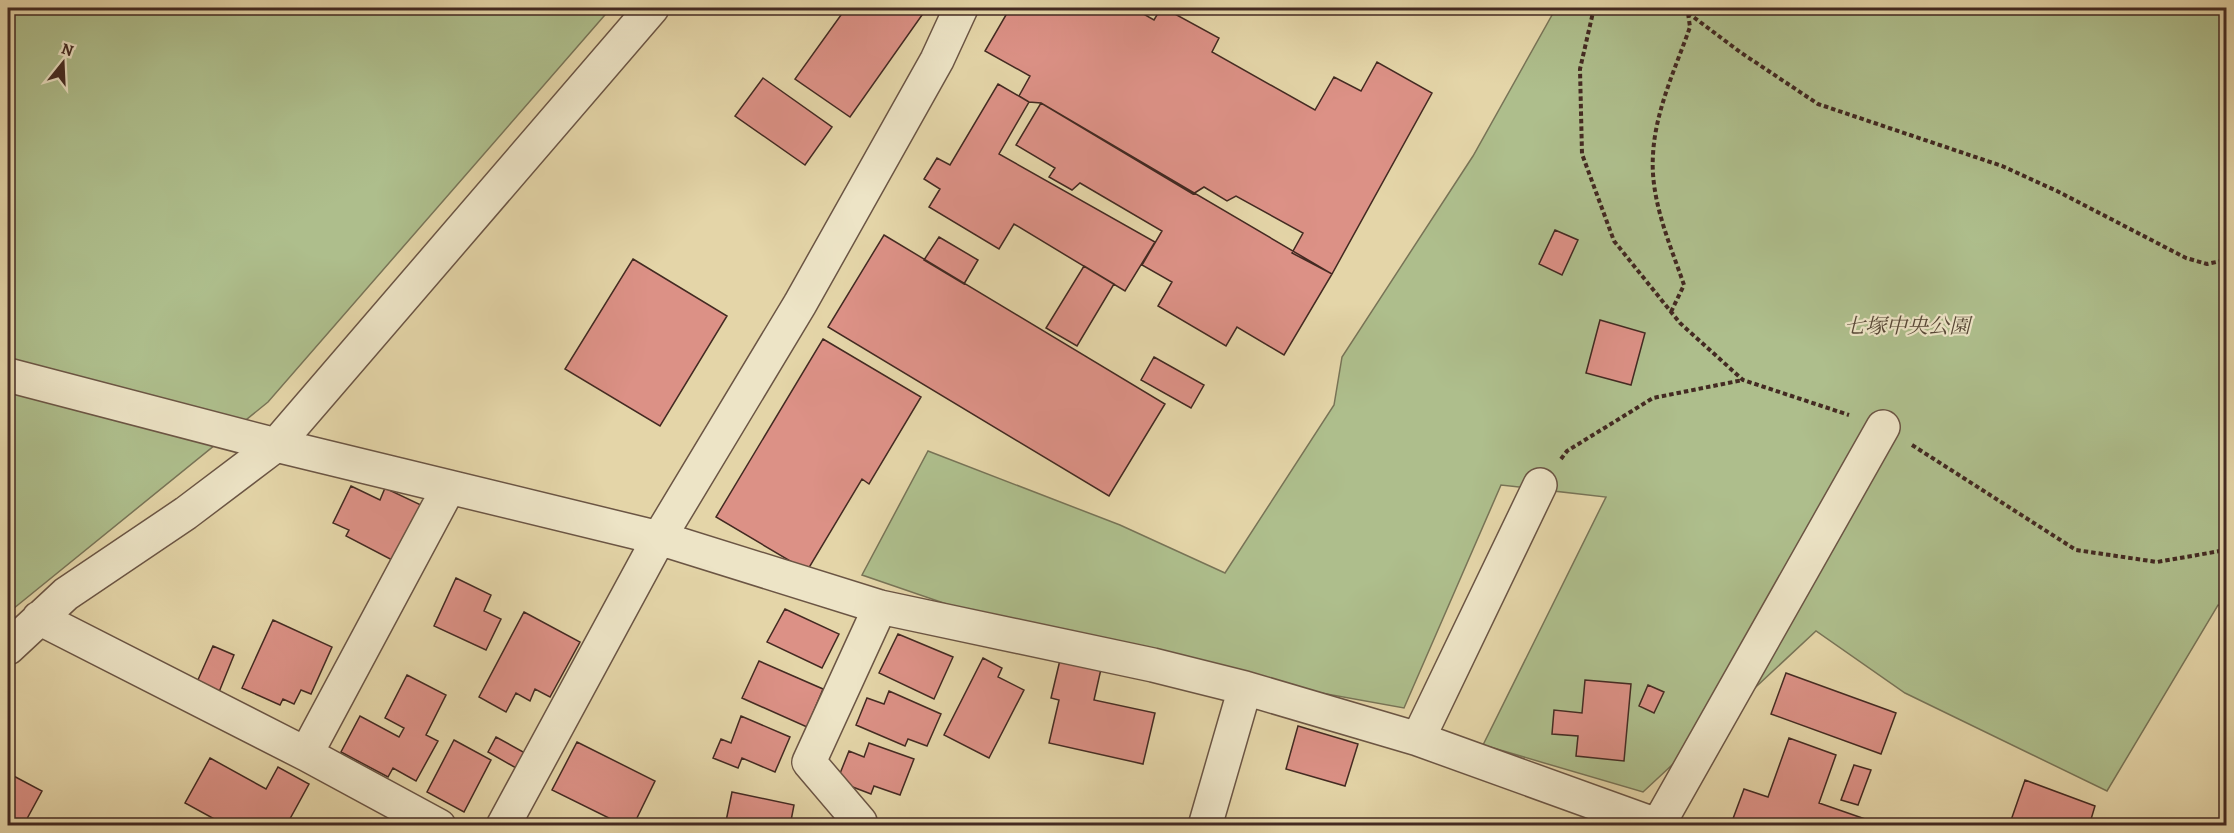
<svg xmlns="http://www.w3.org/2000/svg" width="2234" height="833" font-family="Alegreya,'Noto Serif JP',serif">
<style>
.green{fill:#aebe8c;stroke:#787457;stroke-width:1.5}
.building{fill:#dc9186;stroke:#432a22;stroke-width:1.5}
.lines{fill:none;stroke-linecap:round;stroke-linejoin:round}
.minor-casing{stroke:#6b5544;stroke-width:36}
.path{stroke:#432a22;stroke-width:4;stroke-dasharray:4.5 3;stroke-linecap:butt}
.minor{stroke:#ede4c6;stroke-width:33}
.labels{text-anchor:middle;stroke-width:4.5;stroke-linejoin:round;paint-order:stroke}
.park-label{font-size:21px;font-style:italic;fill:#584837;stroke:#ede4c6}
</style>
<rect width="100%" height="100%" fill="#e4d5a8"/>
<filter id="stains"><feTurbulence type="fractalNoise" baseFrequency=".00333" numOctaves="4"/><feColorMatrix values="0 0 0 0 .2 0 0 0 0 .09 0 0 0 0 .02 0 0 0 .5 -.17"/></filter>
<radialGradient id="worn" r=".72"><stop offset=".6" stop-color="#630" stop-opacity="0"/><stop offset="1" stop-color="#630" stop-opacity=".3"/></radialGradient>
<path class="green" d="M 8,8 L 611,8 L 268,402 L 8,613 Z
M 1556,8 L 2226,8 L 2226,607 L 2218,605 L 2107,791 L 1905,693 L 1816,631 L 1643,792 L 1483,745 L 1606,497 L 1501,485 L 1404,708 L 1078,649 L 862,575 L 928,451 L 1120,525 L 1225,573 L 1334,405 L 1342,357 L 1473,156 Z"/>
<path class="building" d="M 846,8 L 927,8 L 850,117 L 795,79 Z
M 1010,8 L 1133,8 L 1154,20 L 1161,8 L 1164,8 L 1219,38 L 1212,52 L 1315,110 L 1334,77 L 1361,91 L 1377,62 L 1432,93 L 1332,274 L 1292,253 L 1303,233 L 1236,196 L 1227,201 L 1204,187 L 1193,194 L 1041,103 L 1029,102 L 1019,96 L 1030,76 L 985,51 Z
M 763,78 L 832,127 L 805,165 L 735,116 Z
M 998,84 L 1029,102 L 999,154 L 1155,242 L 1125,291 L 1014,224 L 999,249 L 929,207 L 940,189 L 924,179 L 937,158 L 950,165 Z
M 1041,103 L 1332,274 L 1284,355 L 1237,327 L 1226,346 L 1158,306 L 1172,282 L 1142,265 L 1162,231 L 1080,183 L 1072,190 L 1049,177 L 1055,168 L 1016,145 Z
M 1555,230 L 1578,240 L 1562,275 L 1539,264 Z
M 884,235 L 1165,404 L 1109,496 L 828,327 Z
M 939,237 L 978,260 L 964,284 L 924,260 Z
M 633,259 L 727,316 L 660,426 L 565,369 Z
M 1084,266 L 1114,284 L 1077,346 L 1046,328 Z
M 1600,320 L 1645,333 L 1631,385 L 1586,373 Z
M 823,339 L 921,397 L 869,484 L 862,479 L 807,571 L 716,517 Z
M 1154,357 L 1204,385 L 1191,408 L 1141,380 Z
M 351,486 L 380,500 L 385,488 L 421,505 L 394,561 L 346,536 L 349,530 L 333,523 Z
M 456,578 L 491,595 L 484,611 L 501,619 L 486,650 L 434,626 Z
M 785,609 L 839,634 L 822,668 L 767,642 Z
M 524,612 L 580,642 L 550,697 L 535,689 L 530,701 L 516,693 L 506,712 L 479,697 Z
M 273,620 L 332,647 L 311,694 L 301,690 L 294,704 L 283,699 L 280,705 L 242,688 Z
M 898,634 L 953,657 L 934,699 L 879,673 Z
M 213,646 L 234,655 L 219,692 L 197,682 Z
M 983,658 L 1002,668 L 998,677 L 1024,690 L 989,758 L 944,735 Z
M 1060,660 L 1101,669 L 1094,700 L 1155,713 L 1143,764 L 1049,743 L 1059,700 L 1051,698 Z
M 759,661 L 823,689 L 807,727 L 742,698 Z
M 1786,673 L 1896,713 L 1881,754 L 1771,714 Z
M 407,675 L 446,695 L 426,735 L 438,741 L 416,781 L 393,768 L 388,777 L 341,752 L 360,716 L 399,737 L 404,728 L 385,718 Z
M 1585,680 L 1631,684 L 1624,761 L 1576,756 L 1578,736 L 1552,734 L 1554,710 L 1582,713 Z
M 1648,685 L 1664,692 L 1654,713 L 1639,706 Z
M 889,691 L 941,714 L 927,746 L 908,739 L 905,746 L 856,725 L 867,698 L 884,704 Z
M 741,716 L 790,737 L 775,772 L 742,758 L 738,768 L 713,758 L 721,739 L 731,743 Z
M 1298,726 L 1358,744 L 1345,786 L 1286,769 Z
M 496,737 L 525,753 L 516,768 L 488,752 Z
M 1789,738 L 1836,755 L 1819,803 L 1868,820 L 1866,826 L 1731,824 L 1744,789 L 1768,797 Z
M 454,740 L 491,760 L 464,812 L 427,792 Z
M 577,742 L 655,781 L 633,826 L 625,826 L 552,790 Z
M 869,743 L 914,759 L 900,795 L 874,786 L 871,794 L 837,781 L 849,751 L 864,757 Z
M 210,758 L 266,789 L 278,767 L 309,784 L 286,826 L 227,826 L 185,803 Z
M 1854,765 L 1871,770 L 1858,805 L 1841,800 Z
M 8,773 L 42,791 L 23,826 L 8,826 Z
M 2025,780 L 2095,806 L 2089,826 L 2009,826 Z
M 732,792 L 794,805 L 790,826 L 725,826 Z"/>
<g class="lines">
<defs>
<path id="minor" d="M 8,375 L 276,445 L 659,538 L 880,607 L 1153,665 L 1245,688 L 1418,739 L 1659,826
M 39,618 L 306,754
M 8,648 L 66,594 L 186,513 L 276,445 L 652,8
M 1418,739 L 1540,485
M 1658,825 L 1883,427
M 439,826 L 306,754 L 449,487
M 503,826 L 659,538 L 800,304 L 937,60 L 961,8
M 860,826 L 860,822 L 809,762 L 880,607
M 1205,826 L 1245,688"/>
</defs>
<use href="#minor" class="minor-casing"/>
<path class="path" d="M 1594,8 L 1580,69 L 1582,154 L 1614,241 L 1680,323 L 1743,380 L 1849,415
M 1688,13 L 1740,52 L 1818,104 L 2002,166 L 2057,191 L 2186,258 L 2207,264 L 2226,260
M 1671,312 L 1684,285 C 1670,244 1650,200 1653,155 C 1655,111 1676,67 1690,27 L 1688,13 L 1677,8
M 1912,445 L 2076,550 L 2157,562 L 2226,550
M 1561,459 L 1567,451 L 1653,398 L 1743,380"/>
<use href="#minor" class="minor"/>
</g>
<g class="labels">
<g class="park-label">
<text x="1907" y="333">七塚中央公園</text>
</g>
</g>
<rect width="2234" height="833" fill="none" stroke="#e4d5a8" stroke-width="30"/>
<rect x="9" y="9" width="2216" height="815" fill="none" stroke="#432a22" stroke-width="3"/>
<rect x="15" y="15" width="2204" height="803" fill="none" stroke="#432a22" stroke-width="1.5"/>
<g transform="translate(63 63) rotate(18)" stroke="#ede4c6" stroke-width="4.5" paint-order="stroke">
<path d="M0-4.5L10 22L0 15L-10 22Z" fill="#432a22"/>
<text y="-9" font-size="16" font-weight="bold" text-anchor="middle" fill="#432a22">N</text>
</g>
<rect width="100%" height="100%" filter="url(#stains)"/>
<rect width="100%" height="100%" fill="url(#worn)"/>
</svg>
